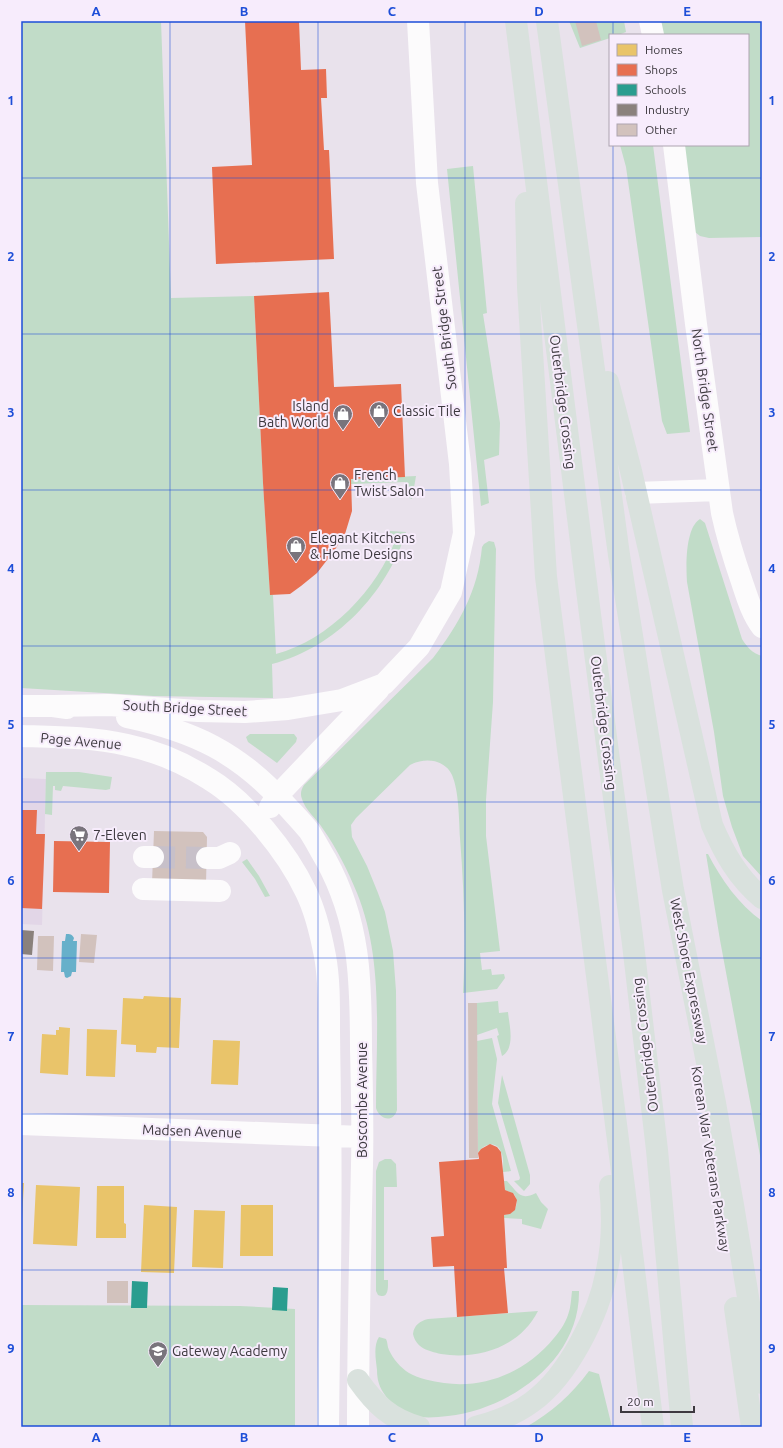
<svg xmlns="http://www.w3.org/2000/svg" width="783" height="1448" font-family="Ubuntu,sans-serif">
<style>
.built{fill:#e2d6e7}
.green{fill:#c1dcc8}
.water{fill:#67b0ca}
.homes{fill:#e9c46a}
.shops{fill:#e76f51}
.schools{fill:#2a9d8f}
.industry{fill:#8a817c}
.building{fill:#d2c2bd}
.lines{fill:none;stroke-linecap:round;stroke-linejoin:round}
.minor-tunnel{stroke:#c7c0c9;stroke-width:22;stroke-dasharray:22 11;stroke-linecap:butt}
.minor{stroke:#fcfbfc;stroke-width:22}
.highway{stroke:#d9e1dd;stroke-width:22}
.grid{fill:none;stroke:#1d4ed8;stroke-width:1;stroke-opacity:0.55}
.labels{text-anchor:middle;stroke-width:4;stroke-linejoin:round;paint-order:stroke}
.street-label{font-size:14px;fill:#3d393f;stroke:#f7ecfc}
.poi-label{font-size:14px;fill:#3d393f;stroke:#f7ecfc;text-anchor:start}
.neatline{fill:none;stroke:#1d4ed8;stroke-width:1.5}
.grid-label{font-size:13px;text-anchor:middle;font-weight:bold;fill:#1d4ed8}
</style>
<rect width="100%" height="100%" fill="#e9e2ec"/>
<path class="built" d="M 21,778 L 46,779 L 42,925 L 21,924 Z"/>
<path class="green" d="M 21,21 L 161,21 L 171,298 L 254,296 L 263,483 L 270,595 L 273,595 L 276,654 C 329,640 378,589 396,538 L 388,534 L 387,533 L 390,531 L 406,532 C 387,593 335,648 272,664 L 273,698 L 153,696 L 21,688 Z
M 569,21 L 624,21 L 626,32 L 618,35 L 610,35 L 610,38 L 580,48 Z
M 653,21 L 762,21 L 762,237 L 709,238 L 700,236 L 695,232 L 679,145 L 748,145 L 748,35 L 657,35 Z
M 620,145 L 653,145 L 690,432 L 667,434 L 662,421 L 626,167 Z
M 473,166 L 487,313 L 483,314 L 500,423 L 499,455 L 484,460 L 489,503 L 481,506 L 447,169 Z
M 416,476 L 412,499 C 404,497 406,488 405,482 L 351,484 L 351,479 Z
M 700,519 L 705,523 L 742,639 C 747,647 752,653 762,656 L 762,877 L 743,856 L 732,827 L 723,796 L 714,732 L 687,582 C 686,567 685,528 700,519 Z
M 489,541 L 494,542 L 496,549 L 493,702 L 486,800 L 486,836 L 500,951 L 480,953 L 482,970 L 491,969 L 492,975 L 504,974 L 505,978 L 497,989 L 463,993 C 466,942 464,889 460,838 C 459,820 459,791 452,775 C 444,758 423,758 410,765 L 356,818 L 351,825 L 352,837 L 367,866 L 378,893 L 385,912 L 393,951 L 396,991 L 397,1110 C 393,1124 379,1119 376,1108 C 376,1038 384,959 357,893 C 348,871 337,849 323,829 C 317,819 305,810 302,799 C 300,794 301,790 304,785 L 433,658 C 459,624 478,591 482,547 L 484,544 Z
M 250,734 L 294,734 L 297,738 L 296,742 L 277,763 L 248,742 L 246,737 Z
M 46,772 L 79,772 L 112,777 L 110,789 L 106,790 L 63,786 L 61,791 L 55,790 L 55,786 L 53,786 L 52,815 L 45,814 Z
M 706,854 L 708,854 C 721,879 739,905 762,921 L 762,1166 L 720,940 Z
M 247,859 L 259,876 L 270,896 L 265,897 L 255,879 L 242,862 Z
M 498,1001 L 499,1013 L 508,1012 C 509,1024 516,1048 502,1056 L 497,1036 L 499,1035 L 497,1028 L 477,1035 L 477,1003 Z
M 492,1038 L 497,1059 L 492,1104 L 511,1171 L 503,1172 C 503,1166 504,1157 501,1152 C 497,1140 483,1144 478,1153 L 477,1041 Z
M 502,1075 L 530,1175 L 530,1184 L 524,1191 L 514,1181 L 519,1180 L 520,1178 L 498,1103 Z
M 385,1159 L 391,1159 L 396,1164 L 397,1187 L 384,1187 L 384,1280 L 388,1280 C 388,1287 389,1300 378,1295 L 376,1291 L 376,1171 L 379,1162 Z
M 504,1181 L 507,1181 C 518,1193 520,1201 536,1193 L 541,1202 L 548,1209 L 541,1229 L 522,1224 L 522,1219 L 504,1218 L 504,1215 C 515,1214 520,1204 514,1194 L 505,1190 Z
M 572,1291 L 579,1291 C 580,1360 510,1409 448,1416 C 431,1418 415,1419 400,1411 C 396,1409 392,1404 389,1400 C 381,1391 377,1383 377,1370 C 376,1360 373,1346 379,1337 L 386,1339 C 388,1343 387,1346 389,1350 C 393,1359 401,1368 409,1373 C 419,1379 432,1381 444,1383 C 486,1389 527,1371 554,1338 C 559,1332 565,1324 568,1315 C 571,1307 571,1299 572,1291 Z
M 21,1305 L 240,1306 L 295,1309 L 295,1427 L 21,1427 Z
M 538,1311 C 520,1347 478,1360 441,1354 C 428,1351 416,1348 413,1334 C 414,1325 420,1321 428,1319 Z
M 589,1371 L 599,1374 L 612,1427 L 526,1427 C 551,1413 572,1394 589,1371 Z"/>
<path class="water" d="M 66,934 C 70,934 72,934 74,938 L 73,941 L 77,941 L 76,972 L 72,972 L 71,976 L 67,978 L 65,977 L 64,972 L 61,972 L 62,941 L 65,941 Z"/>
<path class="homes" d="M 144,996 L 181,998 L 179,1048 L 157,1047 L 156,1053 L 136,1052 L 136,1045 L 121,1044 L 123,998 L 143,999 Z
M 59,1027 L 70,1028 L 68,1075 L 40,1073 L 42,1034 L 56,1035 L 56,1030 L 59,1030 Z
M 87,1029 L 117,1030 L 115,1077 L 86,1076 Z
M 213,1040 L 240,1041 L 238,1085 L 211,1084 Z
M 21,1183 L 24,1183 L 22,1219 L 21,1219 Z
M 36,1185 L 80,1187 L 77,1246 L 33,1244 Z
M 97,1186 L 124,1186 L 124,1223 L 126,1224 L 126,1238 L 96,1238 Z
M 144,1205 L 177,1207 L 174,1273 L 141,1272 Z
M 241,1205 L 273,1205 L 273,1256 L 240,1256 Z
M 194,1210 L 225,1211 L 223,1268 L 192,1267 Z"/>
<path class="shops" d="M 245,21 L 299,21 L 301,70 L 326,69 L 327,98 L 321,98 L 324,150 L 329,150 L 334,259 L 216,264 L 212,167 L 252,165 Z
M 329,292 L 334,387 L 401,384 L 405,477 L 351,479 L 352,511 L 345,534 L 334,551 L 317,573 L 301,586 L 290,594 L 270,595 L 263,483 L 254,296 Z
M 21,810 L 37,810 L 36,834 L 45,834 L 42,909 L 21,908 Z
M 54,841 L 110,842 L 109,893 L 53,892 Z
M 490,1144 L 497,1147 L 501,1152 L 505,1190 L 513,1193 L 517,1200 L 515,1210 L 510,1214 L 504,1215 L 507,1268 L 504,1268 L 508,1313 L 457,1317 L 454,1266 L 433,1267 L 431,1237 L 444,1236 L 439,1162 L 479,1159 L 478,1153 L 481,1149 Z"/>
<path class="schools" d="M 132,1281 L 148,1282 L 147,1308 L 131,1308 Z
M 273,1287 L 288,1288 L 287,1311 L 272,1310 Z"/>
<path class="industry" d="M 21,930 L 34,931 L 32,955 L 21,954 Z"/>
<path class="building" d="M 575,21 L 596,21 L 601,40 L 582,46 Z
M 154,831 L 203,832 L 207,837 L 206,885 L 152,883 Z
M 81,934 L 97,935 L 94,963 L 79,962 Z
M 38,936 L 54,936 L 53,971 L 37,970 Z
M 468,1003 L 477,1003 L 478,1158 L 469,1158 Z
M 107,1281 L 128,1281 L 128,1303 L 107,1303 Z"/>
<g class="lines">
<path class="minor-tunnel" d="M 153,857 L 207,858"/>
<path class="minor" d="M 650,21 L 653,35
M 674,145 L 696,324 L 722,513 C 727,536 734,559 742,582 C 747,597 752,614 762,627
M 636,493 L 718,490
M 21,706 L 53,706 L 67,708
M 53,706 L 109,705 L 198,711 L 245,712 L 288,709 L 342,700 L 384,684 L 419,647 L 451,592 L 464,533 L 460,464 L 427,183 L 418,21
M 127,717 C 193,731 238,752 284,803 C 292,812 301,821 309,831 C 315,840 320,850 326,860 C 360,922 361,980 361,1049 C 362,1088 363,1127 362,1165 C 360,1253 358,1340 358,1427
M 21,736 C 57,737 92,737 127,745 C 156,751 184,763 209,779 C 247,802 287,852 306,892 C 316,912 321,935 325,956 C 329,978 329,1000 329,1023 C 329,1052 330,1082 330,1111 C 332,1217 329,1322 328,1427
M 270,807 L 277,796 L 379,689
M 144,857 L 153,857
M 207,858 L 219,858 L 230,853
M 143,889 L 220,891
M 21,1124 L 362,1137"/>
<path class="highway" d="M 516,21 L 590,614 L 633,944 L 657,1150 L 682,1427
M 547,21 L 619,555 L 673,890 L 715,1103 L 733,1205 L 762,1383
M 526,203 L 528,287 L 546,577 L 624,1187 L 653,1427
M 608,382 L 631,471 L 712,825 C 724,853 738,878 762,898
M 735,1308 L 752,1427
M 358,1380 C 375,1404 390,1419 419,1427
M 476,1427 C 495,1422 516,1414 532,1402 C 568,1376 599,1315 607,1270 C 613,1242 613,1214 610,1186"/>
</g>
<path class="grid" d="M 170,21 L 170,1427M 318,21 L 318,1427M 465,21 L 465,1427M 613,21 L 613,35M 613,145 L 613,1427M 21,178 L 762,178M 21,334 L 762,334M 21,490 L 762,490M 21,646 L 762,646M 21,802 L 762,802M 21,958 L 762,958M 21,1114 L 762,1114M 21,1270 L 762,1270"/>
<defs>
<symbol id="shop-pin" viewBox="-11 -11 22 30"><path d="M0 17L-7.5 6A9.5 9.5 0 1 1 7.5 6Z" fill="#79747c" stroke="#f7ecfc"/><path d="M-5-2.5h2.3a2.7 3.5 0 0 1 5.4 0H5L5.5 6h-11ZM-1.5-2.5h3a1.5 2.3 0 0 0-3 0Z" fill="#fff"/></symbol>
<symbol id="supermarket-pin" viewBox="-11 -11 22 30"><path d="M0 17L-7.5 6A9.5 9.5 0 1 1 7.5 6Z" fill="#79747c" stroke="#f7ecfc"/><path d="M-6-5.5h2.5l.6 2H6L4.5 2H-2.5L-4.4-4H-6ZM-1.5 3.2a1.3 1.3 0 1 0 .1 0ZM3 3.2a1.3 1.3 0 1 0 .1 0Z" fill="#fff"/></symbol>
<symbol id="school-pin" viewBox="-11 -11 22 30"><path d="M0 17L-7.5 6A9.5 9.5 0 1 1 7.5 6Z" fill="#79747c" stroke="#f7ecfc"/><path d="M0-5L7-2L0 1L-7-2ZM-4 1L0 2.5L4 1V4Q0 6-4 4Z" fill="#fff"/></symbol>
</defs>
<g fill-rule="evenodd">
<use href="#shop-pin" x="368" y="400" width="22" height="30"/>
<use href="#shop-pin" x="332" y="403" width="22" height="30"/>
<use href="#shop-pin" x="329" y="472" width="22" height="30"/>
<use href="#shop-pin" x="285" y="535" width="22" height="30"/>
<use href="#supermarket-pin" x="68" y="824" width="22" height="30"/>
<use href="#school-pin" x="147" y="1340" width="22" height="30"/>
</g>
<g class="labels">
<g class="street-label">
<text transform="translate(444 328) rotate(-97)" y="5">South Bridge Street</text>
<text transform="translate(705 390) rotate(82)" y="5">North Bridge Street</text>
<text transform="translate(563 402) rotate(83)" y="5">Outerbridge Crossing</text>
<text transform="translate(185 708) rotate(3)" y="5">South Bridge Street</text>
<text transform="translate(604 723) rotate(83)" y="5">Outerbridge Crossing</text>
<text transform="translate(81 741) rotate(5)" y="5">Page Avenue</text>
<text transform="translate(689 971) rotate(79)" y="5">West Shore Expressway</text>
<text transform="translate(645 1045) rotate(-97)" y="5">Outerbridge Crossing</text>
<text transform="translate(362 1100) rotate(-90)" y="5">Boscombe Avenue</text>
<text transform="translate(192 1131) rotate(2)" y="5">Madsen Avenue</text>
<text transform="translate(711 1159) rotate(81)" y="5">Korean War Veterans Parkway</text>
</g>
<g class="poi-label">
<text x="329" y="411" text-anchor="end">Island<tspan x="329" dy="16">Bath World</tspan></text>
<text x="393" y="416">Classic Tile</text>
<text x="354" y="480">French<tspan x="354" dy="16">Twist Salon</tspan></text>
<text x="310" y="543">Elegant Kitchens<tspan x="310" dy="16">&amp; Home Designs</tspan></text>
<text x="93" y="840">7-Eleven</text>
<text x="172" y="1356">Gateway Academy</text>
</g>
</g>
<rect width="783" height="1448" fill="none" stroke="#f7ecfc" stroke-width="44"/>
<rect x="609" y="34" width="140" height="112" fill="#f7ecfc" stroke="#ada4b0"/>
<rect x="617" y="44" width="20" height="12" fill="#e9c46a" stroke="#ada4b0"/>
<text x="645" y="54" font-size="12" fill="#3d393f">Homes</text>
<rect x="617" y="64" width="20" height="12" fill="#e76f51" stroke="#ada4b0"/>
<text x="645" y="74" font-size="12" fill="#3d393f">Shops</text>
<rect x="617" y="84" width="20" height="12" fill="#2a9d8f" stroke="#ada4b0"/>
<text x="645" y="94" font-size="12" fill="#3d393f">Schools</text>
<rect x="617" y="104" width="20" height="12" fill="#8a817c" stroke="#ada4b0"/>
<text x="645" y="114" font-size="12" fill="#3d393f">Industry</text>
<rect x="617" y="124" width="20" height="12" fill="#d2c2bd" stroke="#ada4b0"/>
<text x="645" y="134" font-size="12" fill="#3d393f">Other</text>
<path d="M621 1406v6h73v-6" fill="none" stroke="#3d393f" stroke-width="2"/>
<text x="627" y="1406" font-size="12" fill="#3d393f" stroke="#f7ecfc" stroke-width="3" paint-order="stroke">20 m</text>
<rect x="22" y="22" width="739" height="1404" class="neatline"/>
<g class="grid-label">
<text x="96" y="16">A</text>
<text x="244" y="16">B</text>
<text x="392" y="16">C</text>
<text x="539" y="16">D</text>
<text x="687" y="16">E</text>
<text x="11" y="105">1</text>
<text x="772" y="105">1</text>
<text x="11" y="261">2</text>
<text x="772" y="261">2</text>
<text x="11" y="417">3</text>
<text x="772" y="417">3</text>
<text x="11" y="573">4</text>
<text x="772" y="573">4</text>
<text x="11" y="729">5</text>
<text x="772" y="729">5</text>
<text x="11" y="885">6</text>
<text x="772" y="885">6</text>
<text x="11" y="1041">7</text>
<text x="772" y="1041">7</text>
<text x="11" y="1197">8</text>
<text x="772" y="1197">8</text>
<text x="11" y="1353">9</text>
<text x="772" y="1353">9</text>
<text x="96" y="1442">A</text>
<text x="244" y="1442">B</text>
<text x="392" y="1442">C</text>
<text x="539" y="1442">D</text>
<text x="687" y="1442">E</text>
</g>
</svg>
